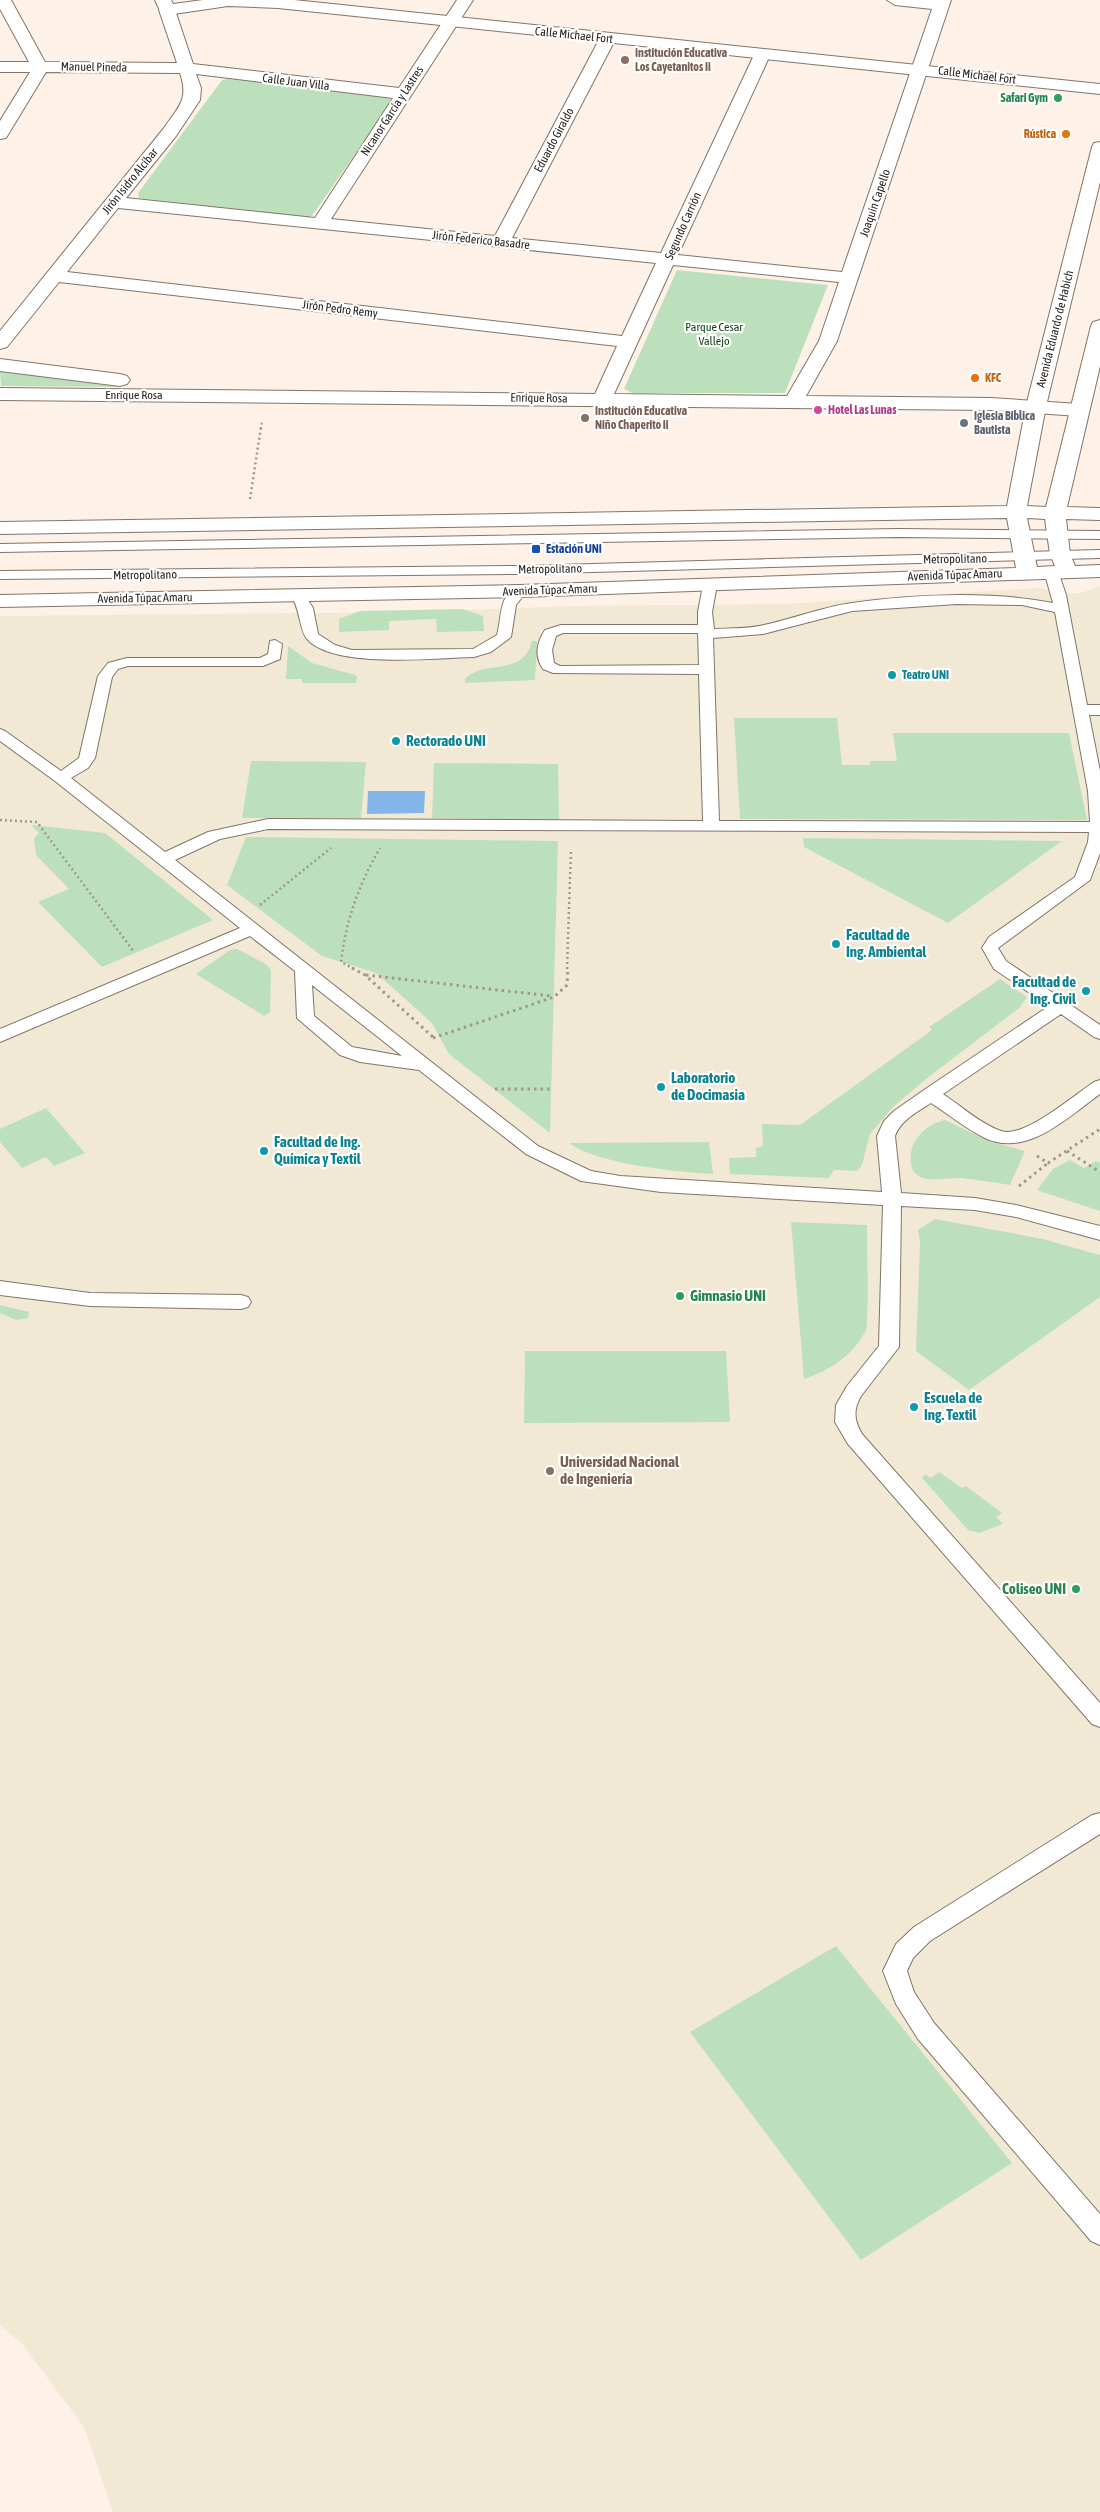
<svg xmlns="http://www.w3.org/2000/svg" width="1100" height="2512" font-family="'Asap Condensed',sans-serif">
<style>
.education{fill:#f2e9d4}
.green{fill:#bde0bc}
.water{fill:#83b6e6}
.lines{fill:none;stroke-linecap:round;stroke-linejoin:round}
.service-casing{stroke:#827469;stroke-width:2}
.minor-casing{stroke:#827469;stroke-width:2}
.tertiary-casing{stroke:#827469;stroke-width:2}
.primary-casing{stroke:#827469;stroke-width:2}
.path-far2{stroke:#a19790;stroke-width:2;stroke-dasharray:2 2.5;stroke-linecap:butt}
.path-far1{stroke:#a19790;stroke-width:2.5;stroke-dasharray:2 3;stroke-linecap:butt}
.path{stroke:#a19790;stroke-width:3;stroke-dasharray:2.5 4;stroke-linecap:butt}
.service{fill:#fff;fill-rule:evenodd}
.minor{fill:#fff;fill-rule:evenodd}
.tertiary{fill:#fff;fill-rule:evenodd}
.primary{fill:#fff;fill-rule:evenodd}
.education-dot{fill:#8d6e63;stroke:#fff;stroke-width:2}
.leisure-dot{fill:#2e9e5b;stroke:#fff;stroke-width:2}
.food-dot{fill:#e8710a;stroke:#fff;stroke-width:2}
.hotel-dot{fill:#d1479c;stroke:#fff;stroke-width:2}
.worship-dot{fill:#6b7280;stroke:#fff;stroke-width:2}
.transit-dot{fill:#1a4fb4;stroke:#fff;stroke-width:2}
.culture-dot{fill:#0f9aa8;stroke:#fff;stroke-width:2}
.labels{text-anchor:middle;stroke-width:4.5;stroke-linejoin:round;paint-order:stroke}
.far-street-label{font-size:12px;fill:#2a2420;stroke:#fff}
.far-education-label{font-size:12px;font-weight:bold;fill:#785e54;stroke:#fff;text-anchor:start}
.far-leisure-label{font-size:12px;font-weight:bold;fill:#27864d;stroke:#fff;text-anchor:end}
.far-food-label{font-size:12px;font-weight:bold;fill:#c56008;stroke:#fff;text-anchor:end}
.far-park-label{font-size:12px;fill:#0f4313;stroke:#fff}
.far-hotel-label{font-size:12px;font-weight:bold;fill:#b23c85;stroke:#fff;text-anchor:start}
.far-worship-label{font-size:12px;font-weight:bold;fill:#5b616d;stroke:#fff;text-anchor:start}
.far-transit-label{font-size:12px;font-weight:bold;fill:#164399;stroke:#fff;text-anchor:start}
.far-culture-label{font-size:12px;font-weight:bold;fill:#0d838f;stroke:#fff;text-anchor:start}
.culture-label{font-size:15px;font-weight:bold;fill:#0d838f;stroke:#fff;text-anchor:start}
.leisure-label{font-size:15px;font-weight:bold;fill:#27864d;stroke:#fff;text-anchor:start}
.education-label{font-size:15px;font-weight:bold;fill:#785e54;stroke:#fff;text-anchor:start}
</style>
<rect width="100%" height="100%" fill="#fef1e7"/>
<path class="education" d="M 1100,586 L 1100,2512 L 113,2512 L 84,2427 L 23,2345 L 0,2325 L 0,616 L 414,612 L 572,606 L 784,604 L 1039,588 L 1049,590 L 1052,594 L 1081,593 Z"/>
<path class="green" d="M 231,78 L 385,95 L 392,101 L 312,216 L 305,218 L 139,198 L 138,193 L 222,80 Z
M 677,270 L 828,285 L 785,393 L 633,393 L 624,389 Z
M 0,371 L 1,371 L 120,387 L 1,386 Z
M 463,609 L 483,616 L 484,631 L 437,632 L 436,619 L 389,621 L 389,630 L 339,632 L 339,619 L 360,611 Z
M 532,641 L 537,641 L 535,680 L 465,683 L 465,679 C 485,658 523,678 532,641 Z
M 288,646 L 312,663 L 355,675 L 357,677 L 356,683 L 302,683 L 302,679 L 286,679 Z
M 734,718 L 837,718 L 842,765 L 870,765 L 870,761 L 897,761 L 893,733 L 1069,733 L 1087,820 L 740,819 Z
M 251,761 L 366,762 L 361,818 L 242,818 Z
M 434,763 L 558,764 L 559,820 L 432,818 Z
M 31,825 L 105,833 L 213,920 L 102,967 L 38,902 L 69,889 L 36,855 L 34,838 L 39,833 Z
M 246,837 L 558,841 L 550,1133 L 449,1054 L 432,1023 L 376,973 L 322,956 L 227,885 Z
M 803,838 L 1062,841 L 948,923 L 804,847 Z
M 237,949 L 266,964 L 271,970 L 270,1012 L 264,1016 L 196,974 L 230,950 Z
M 1000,979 L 1027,997 L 1019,1008 L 926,1079 L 893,1107 L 870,1134 L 862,1165 L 857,1171 L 834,1170 L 829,1178 L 730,1174 L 729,1158 L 756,1157 L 756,1148 L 763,1146 L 762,1124 L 800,1125 L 932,1030 L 929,1027 Z
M 46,1108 L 85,1153 L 54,1166 L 46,1157 L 22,1168 L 0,1142 L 0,1129 Z
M 945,1120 L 989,1141 L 1025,1151 L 1010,1185 C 994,1182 977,1180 961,1178 C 946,1177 919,1186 912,1168 C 910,1160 910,1153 913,1145 C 919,1132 931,1123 945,1120 Z
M 709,1142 L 713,1174 C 677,1172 597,1164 569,1143 Z
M 1070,1160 L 1084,1168 L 1096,1161 L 1100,1163 L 1100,1211 L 1037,1190 L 1053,1169 Z
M 935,1219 L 1043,1239 L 1100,1255 L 1100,1297 L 969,1390 L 916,1351 L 920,1242 L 918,1230 Z
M 791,1222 L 867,1225 C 867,1240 869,1323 866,1330 C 853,1356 830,1370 804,1379 Z
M 0,1305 L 29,1312 L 28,1318 L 16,1320 L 0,1313 Z
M 525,1351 L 726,1351 L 730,1422 L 524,1423 Z
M 939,1472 L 962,1488 L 966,1486 L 1002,1513 L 996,1517 L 1003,1524 L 979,1533 L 968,1530 L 922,1478 L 925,1474 L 931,1478 Z
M 836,1946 L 1012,2163 L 861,2260 L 690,2032 Z"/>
<path class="water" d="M 368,791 L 425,791 L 424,813 L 367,814 Z"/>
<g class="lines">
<defs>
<path id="service" d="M 899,529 L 1100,531 L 1100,539 L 899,537 L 0,552 L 0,544 Z
M 1100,550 L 1100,558 L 521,574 L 0,579 L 0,571 L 521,566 Z
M 1051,567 L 1058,571 L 1066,595 L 1087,705 L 1100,705 L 1100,715 L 1089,715 L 1100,771 L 1100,853 L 1090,880 L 998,948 L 1006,961 L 1100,1025 L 1100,1039 L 1094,1037 L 1061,1014 L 943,1094 C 961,1106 981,1124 1001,1131 C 1024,1139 1074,1095 1094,1082 L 1100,1080 L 1100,1094 C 1068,1117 1027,1158 985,1138 C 966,1129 948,1114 931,1103 C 917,1112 901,1120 895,1136 L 901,1193 L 975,1198 L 1016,1205 L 1100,1226 L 1100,1240 L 1016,1217 L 975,1210 L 901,1206 L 899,1347 L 861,1396 C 853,1410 854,1420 862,1434 L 1100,1703 L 1100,1727 L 1092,1724 L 848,1444 L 835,1422 L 836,1405 L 847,1386 L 879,1346 L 883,1205 L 661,1192 L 581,1181 L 526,1154 L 419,1070 L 360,1062 L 340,1055 L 297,1018 L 295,971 L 250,936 L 0,1042 L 0,1029 L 240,928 L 55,781 L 0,741 L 0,729 L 5,731 L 61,771 L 79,758 L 98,676 L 108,663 L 127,658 L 260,658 L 268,654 L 270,641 L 275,640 L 282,644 L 280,659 L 263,666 L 128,666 L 118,669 L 112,677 L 95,758 L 88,768 L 71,778 L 165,852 L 208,832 L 268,819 L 703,821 L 699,674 L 553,673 L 543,669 C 534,656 537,642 545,630 L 561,625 L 698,625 L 698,612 L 703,585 L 710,581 L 717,585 L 712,612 L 714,629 C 730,628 748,629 764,625 C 793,619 822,607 852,603 C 914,594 992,591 1053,603 L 1044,571 ZM 957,604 L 1022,605 L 1055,612 L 1088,791 L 1090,822 L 719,821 L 713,638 L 763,634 L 852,611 ZM 563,633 L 698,633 L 699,665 L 560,666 L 554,663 L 552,650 L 556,636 ZM 268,829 L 1089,832 L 1088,842 L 1075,877 L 989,937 L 982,948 L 994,969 L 1049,1006 L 924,1090 L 894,1111 L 884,1121 L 877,1136 L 882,1192 L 620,1176 L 591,1171 L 538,1146 L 175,860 L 220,839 ZM 312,985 L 402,1056 L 352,1047 L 314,1016 Z
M 520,587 L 527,591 L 516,605 L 511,637 L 491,652 L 474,657 C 435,658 333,669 307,639 C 300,631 300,610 292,597 L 299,593 L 304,594 L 313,608 L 318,634 L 335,645 L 352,650 L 473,649 L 497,635 C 502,619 498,592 520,587 Z
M 0,1281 L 90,1293 L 241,1295 L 248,1297 L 251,1302 L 248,1307 L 241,1309 L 90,1306 L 0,1295 Z
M 1100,1813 L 1100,1834 L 930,1941 L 913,1958 L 907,1971 L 914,1992 L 934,2023 L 1100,2214 L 1100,2245 L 1091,2241 L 918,2039 L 896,2004 L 883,1971 L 896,1944 L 914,1927 L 1092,1815 Z"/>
<path id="minor" d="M 0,0 L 11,0 L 45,62 L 177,63 L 159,10 L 167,5 L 175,10 L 193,64 L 399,88 L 457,0 L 473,0 L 331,219 L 495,236 L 600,38 L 608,33 L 614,35 L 616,38 L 512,238 L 661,253 L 755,53 L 757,50 L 769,50 L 771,53 L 678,255 L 842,272 L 932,9 L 895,5 L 887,0 L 951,0 L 837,341 L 806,396 L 991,398 L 1079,404 L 1086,406 L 1089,410 L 1086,414 L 1079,416 L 991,410 L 0,400 L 0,388 L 595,394 L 617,346 L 59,282 L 7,347 L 0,349 L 0,331 L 164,128 C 179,106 189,100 180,73 L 46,72 L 6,138 L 0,139 L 0,121 L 30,72 L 0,72 L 0,62 L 29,62 L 0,9 ZM 196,74 L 393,98 L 315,218 L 126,198 L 176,136 L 200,100 L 201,88 ZM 118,208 L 656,263 L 622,336 L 67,272 ZM 673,265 L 839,282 L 819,341 L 787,396 L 614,394 Z
M 0,359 L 120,374 L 127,376 L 130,380 L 127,384 L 120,386 L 0,371 Z"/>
<path id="tertiary" d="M 155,0 L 171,0 L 173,4 L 203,0 L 294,0 L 1100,84 L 1100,94 L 278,8 L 228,6 L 167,15 L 161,13 Z"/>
<path id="primary" d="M 1100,142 L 1100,182 L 1046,406 L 1027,506 L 1046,507 L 1091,326 L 1093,322 L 1100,320 L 1100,366 L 1067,507 L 1100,508 L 1100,520 L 1066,519 L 1070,554 L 1075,566 L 1100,565 L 1100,577 L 520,597 L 0,607 L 0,595 L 520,585 L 1016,568 L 1007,518 L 0,534 L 0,522 L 1007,506 L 1026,406 L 1092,147 L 1094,143 ZM 1027,518 L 1045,519 L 1050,554 L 1055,566 L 1037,567 Z"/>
</defs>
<use href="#service" class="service-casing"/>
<use href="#minor" class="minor-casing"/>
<use href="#tertiary" class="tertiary-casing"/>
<use href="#primary" class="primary-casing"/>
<path class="path-far2" d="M 261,429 L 262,421"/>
<path class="path-far1" d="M 250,499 L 261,427
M 0,820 L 37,822 L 134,952
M 260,905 L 331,848
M 354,969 L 341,962 C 346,920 359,884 380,848
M 567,969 L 571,849"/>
<path class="path" d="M 352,968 L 365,975 L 435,1039
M 366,975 L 551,996
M 433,1038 L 554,997 L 567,985 L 568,968
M 495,1089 L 551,1089
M 1067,1151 L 1100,1172
M 1037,1156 L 1048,1163 L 1100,1129
M 1019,1186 L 1048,1163"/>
<use href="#service" class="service"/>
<use href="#minor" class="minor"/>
<use href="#tertiary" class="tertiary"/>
<use href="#primary" class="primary"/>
</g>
<g class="education-dot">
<circle cx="625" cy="60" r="5"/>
<circle cx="585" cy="418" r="5"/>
<circle cx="550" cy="1471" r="5"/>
</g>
<g class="leisure-dot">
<circle cx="1058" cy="98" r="5"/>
<circle cx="680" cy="1296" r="5"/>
<circle cx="1076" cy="1589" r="5"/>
</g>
<g class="food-dot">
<circle cx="1066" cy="134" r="5"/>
<circle cx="975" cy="378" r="5"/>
</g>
<circle class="hotel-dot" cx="818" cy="410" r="5"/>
<circle class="worship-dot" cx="964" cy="423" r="5"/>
<rect class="transit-dot" x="531" y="544" width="10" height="10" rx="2.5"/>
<g class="culture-dot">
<circle cx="892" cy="675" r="5"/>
<circle cx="396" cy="741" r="5"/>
<circle cx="836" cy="944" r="5"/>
<circle cx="1086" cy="991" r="5"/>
<circle cx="661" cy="1087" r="5"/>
<circle cx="264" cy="1151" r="5"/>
<circle cx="914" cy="1407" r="5"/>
</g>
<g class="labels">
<g class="far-street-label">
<text transform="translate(574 35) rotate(6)" y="4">Calle Michael Fort</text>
<text transform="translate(94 67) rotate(1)" y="4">Manuel Pineda</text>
<text transform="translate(977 75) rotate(7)" y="4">Calle Michael Fort</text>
<text transform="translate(296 82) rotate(7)" y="4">Calle Juan Villa</text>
<text transform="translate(392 111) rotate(-57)" y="4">Nicanor García y Lastres</text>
<text transform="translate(554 140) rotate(-62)" y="4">Eduardo Giraldo</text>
<text transform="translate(130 181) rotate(-51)" y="4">Jirón Isidro Alcíbar</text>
<text transform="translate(875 203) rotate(-71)" y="4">Joaquín Capello</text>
<text transform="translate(683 226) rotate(-66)" y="4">Segundo Carrión</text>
<text transform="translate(481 240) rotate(6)" y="4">Jirón Federico Basadre</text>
<text transform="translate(340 309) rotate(7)" y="4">Jirón Pedro Remy</text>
<text transform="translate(1055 329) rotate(-76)" y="4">Avenida Eduardo de Habich</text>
<text x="134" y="399">Enrique Rosa</text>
<text transform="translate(539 398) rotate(1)" y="4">Enrique Rosa</text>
<text transform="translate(955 559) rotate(-1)" y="4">Metropolitano</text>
<text transform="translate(550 569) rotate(-1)" y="4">Metropolitano</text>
<text transform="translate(145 575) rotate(-1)" y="4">Metropolitano</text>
<text transform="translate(955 575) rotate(-2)" y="4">Avenida Túpac Amaru</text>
<text transform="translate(550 590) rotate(-2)" y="4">Avenida Túpac Amaru</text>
<text transform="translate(145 598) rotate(-1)" y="4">Avenida Túpac Amaru</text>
</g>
<g class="far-education-label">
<text x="635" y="57">Institución Educativa<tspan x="635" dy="14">Los Cayetanitos Ii</tspan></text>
<text x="595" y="415">Institución Educativa<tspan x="595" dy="14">Niño Chaperito Ii</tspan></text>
</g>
<g class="far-leisure-label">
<text x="1048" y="102">Safari Gym</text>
</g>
<g class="far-food-label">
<text x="1056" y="138">Rústica</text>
<text x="985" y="382" text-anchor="start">KFC</text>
</g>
<g class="far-park-label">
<text x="714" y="331">Parque Cesar<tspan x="714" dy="14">Vallejo</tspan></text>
</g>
<g class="far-hotel-label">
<text x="828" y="414">Hotel Las Lunas</text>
</g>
<g class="far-worship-label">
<text x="974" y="420">Iglesia Biblica<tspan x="974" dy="14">Bautista</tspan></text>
</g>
<g class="far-transit-label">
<text x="546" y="553">Estación UNI</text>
</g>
<g class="far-culture-label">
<text x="902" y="679">Teatro UNI</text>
</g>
<g class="culture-label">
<text x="406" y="746">Rectorado UNI</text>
<text x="846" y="940">Facultad de<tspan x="846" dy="17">Ing. Ambiental</tspan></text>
<text x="1076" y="987" text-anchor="end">Facultad de<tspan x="1076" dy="17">Ing. Civil</tspan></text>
<text x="671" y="1083">Laboratorio<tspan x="671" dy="17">de Docimasia</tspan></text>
<text x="274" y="1147">Facultad de Ing.<tspan x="274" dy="17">Química y Textil</tspan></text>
<text x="924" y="1403">Escuela de<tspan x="924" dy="17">Ing. Textil</tspan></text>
</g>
<g class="leisure-label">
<text x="690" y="1301">Gimnasio UNI</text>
<text x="1066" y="1594" text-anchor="end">Coliseo UNI</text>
</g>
<g class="education-label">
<text x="560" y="1467">Universidad Nacional<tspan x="560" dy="17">de Ingeniería</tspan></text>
</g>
</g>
</svg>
